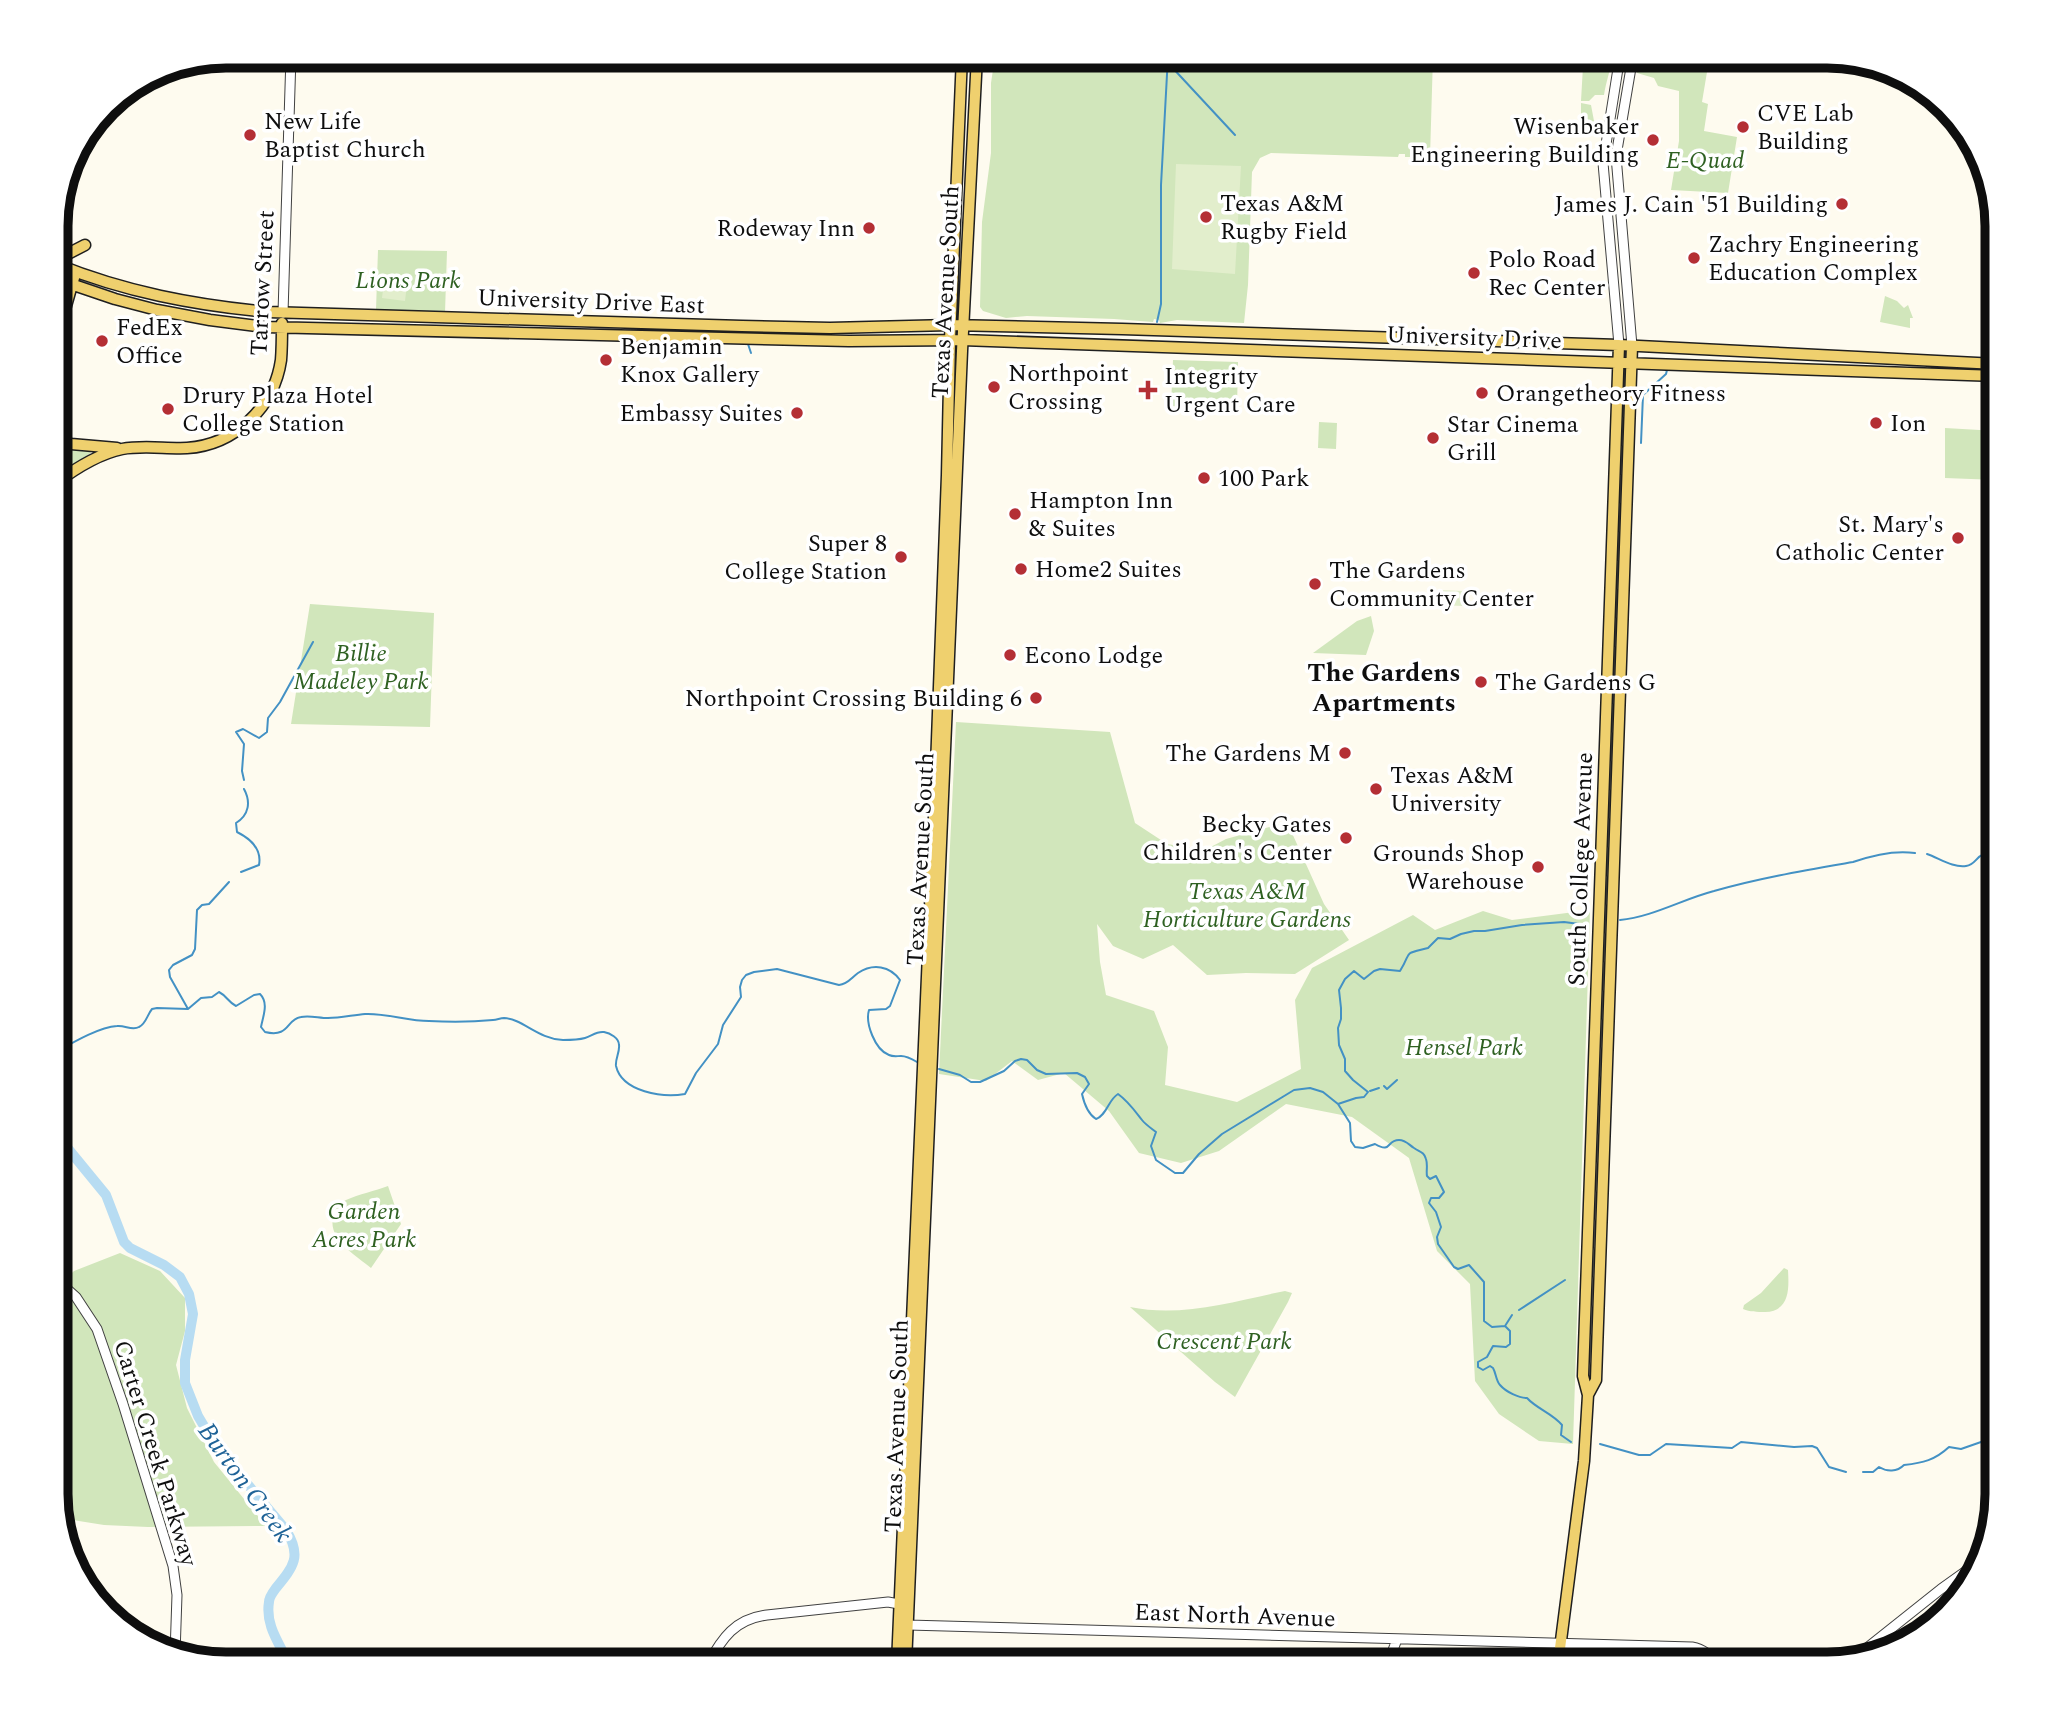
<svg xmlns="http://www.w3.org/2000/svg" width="2053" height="1720" font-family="Spectral,serif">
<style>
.green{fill:#d1e6bb}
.pitch{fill:#e2eecc}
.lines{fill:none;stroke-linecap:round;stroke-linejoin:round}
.stream{stroke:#4391c4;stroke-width:2}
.river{stroke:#b7dcf2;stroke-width:10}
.minor-casing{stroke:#414141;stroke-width:11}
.major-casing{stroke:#1f1f1f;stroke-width:13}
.minor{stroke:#fff;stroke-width:9}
.major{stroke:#efd06e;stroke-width:10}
.poi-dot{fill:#b42f35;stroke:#fff;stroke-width:2.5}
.labels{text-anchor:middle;stroke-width:7;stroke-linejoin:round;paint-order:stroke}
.poi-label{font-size:24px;fill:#0e0e0e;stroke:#fff;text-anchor:start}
.park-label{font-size:24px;font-style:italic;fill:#2f6122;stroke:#fff}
.street-label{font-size:24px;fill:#0e0e0e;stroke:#fff}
.neighbourhood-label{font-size:26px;font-weight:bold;fill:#0e0e0e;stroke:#fff}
.water-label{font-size:26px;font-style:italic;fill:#1f6397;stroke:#fff}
.rim{fill:none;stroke:#0e0e0e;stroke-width:9}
</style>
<rect width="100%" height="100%" fill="#fefbef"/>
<path class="green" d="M 995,56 L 1312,56 C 1323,64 1334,64 1346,56 L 1433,56 L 1430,157 L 1405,157 L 1405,154 L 1399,154 L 1398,157 L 1271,153 L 1260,158 L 1252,172 L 1248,285 L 1244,323 L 1177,320 L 1160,323 L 1159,320 L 1154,319 L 1153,322 L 1114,319 L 1027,316 L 1006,318 L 983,311 L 980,307 L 982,222 L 991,153 L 991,83 Z
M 1586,56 L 1612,56 C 1611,70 1606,81 1604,95 L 1595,95 L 1589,101 L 1581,101 L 1583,66 L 1585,66 Z
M 1639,56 L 1704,56 L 1704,59 L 1709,60 L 1702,102 L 1708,104 L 1704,131 L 1737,137 L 1728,193 L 1671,190 L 1679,141 L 1679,91 L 1658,86 L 1654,78 L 1637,73 Z
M 1581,103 L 1591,105 L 1594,121 L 1602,125 L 1601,126 L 1593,128 L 1581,125 Z
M 378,250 L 447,251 L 445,313 L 376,310 Z
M 1885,296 L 1897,301 L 1904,308 L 1908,305 L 1913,318 L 1910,318 L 1910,328 L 1880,322 Z
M 1173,360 L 1238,362 L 1237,408 L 1171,406 Z
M 1319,422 L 1337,423 L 1336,449 L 1318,448 Z
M 1945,428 L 1997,431 L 1997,480 L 1945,478 Z
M 56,445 L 89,451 L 91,453 L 56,475 Z
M 310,604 L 434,613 L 430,727 L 291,724 Z
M 1371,616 L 1374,631 L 1366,655 L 1313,653 L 1357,621 Z
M 956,722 L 1110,732 L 1135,823 L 1167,844 L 1205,850 L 1226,839 L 1287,822 L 1324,904 L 1349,940 L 1295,974 L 1246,973 L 1207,975 L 1173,945 L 1143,959 L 1113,946 L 1097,924 L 1100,962 L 1106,995 L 1154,1011 L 1168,1047 L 1165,1085 L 1237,1102 L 1301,1069 L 1295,1000 L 1312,968 L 1413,915 L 1435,930 L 1483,911 L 1512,920 L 1590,910 L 1573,1444 L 1539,1441 L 1499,1414 L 1475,1381 L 1470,1284 L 1437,1251 L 1409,1158 L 1352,1117 L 1286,1104 L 1219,1151 L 1181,1163 L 1139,1153 L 1109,1111 L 1064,1073 L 1038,1080 L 1012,1061 L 986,1081 L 939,1074 Z
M 388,1186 L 401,1224 L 371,1268 C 356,1255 328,1240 333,1217 C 334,1210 339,1204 346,1200 C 359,1194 375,1191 388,1186 Z
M 120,1253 L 160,1271 L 185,1298 L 185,1331 L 176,1365 L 187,1408 L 214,1462 L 266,1526 L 148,1527 L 104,1525 L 60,1518 L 56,1504 L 56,1288 L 74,1271 Z
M 1784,1268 L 1788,1270 C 1789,1289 1790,1311 1765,1312 C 1757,1312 1750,1312 1743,1309 L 1744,1305 L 1761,1293 Z
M 1285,1291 L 1292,1293 L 1288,1302 L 1235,1397 L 1215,1382 L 1130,1307 C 1182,1318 1234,1301 1285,1291 Z"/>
<path class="pitch" d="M 1176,164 L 1241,166 L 1235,274 L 1172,269 Z
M 384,282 L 407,284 L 405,301 L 382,298 Z
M 1437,590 L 1464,591 L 1463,606 L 1437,605 Z"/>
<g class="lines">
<path class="stream" d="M 1169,64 L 1235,135
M 1157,322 L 1161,304 L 1161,185 L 1168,56
M 748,344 L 751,353
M 1641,443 L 1643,395 L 1666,374 L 1667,370
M 244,780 L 242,771 L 244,744 L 236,732 L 243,729 L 259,738 L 267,732 L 268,718 L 280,702 L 313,642
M 1927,854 C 1939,858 1953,868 1966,866 C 1979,864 1975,850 1997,854
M 241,872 L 259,865 C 262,849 251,839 237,832 L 236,823 C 249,815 251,802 244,789
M 1620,920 C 1652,917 1683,899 1714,891 C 1759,878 1807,870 1853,862 C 1873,855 1895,850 1915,853
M 188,1009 L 170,977 L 169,970 L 173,965 L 192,955 L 195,949 L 197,910 L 202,905 L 209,904 L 229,882
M 56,1052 C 72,1043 99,1027 117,1026 C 125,1025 132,1031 139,1027 C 146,1024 147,1015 152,1009 L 157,1008 L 188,1009 L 201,998 L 212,997 L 219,992 C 227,996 228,1002 236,1006 L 254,995 L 260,994 C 269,1003 263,1016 261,1027 L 265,1032 C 290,1038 286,1019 301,1017 C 309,1015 319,1018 328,1018 C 340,1018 353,1015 365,1014 C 387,1013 407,1021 429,1021 C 449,1022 472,1022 493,1020 C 497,1020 500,1018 504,1018 C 523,1019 538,1039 563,1040 C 569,1040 578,1040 585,1038 C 592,1036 596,1031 604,1032 C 610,1033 619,1038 619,1045 C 620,1052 615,1059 616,1066 C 622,1092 663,1098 685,1094 L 696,1073 L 718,1044 L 723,1025 L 741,997 L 740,987 L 742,980 L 746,975 L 754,972 L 777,969 L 839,985 C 848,984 851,978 858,973 C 873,963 890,966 900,980 L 890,1006 L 886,1009 L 869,1010 C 865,1023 875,1050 889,1055 C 893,1057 897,1056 901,1056 C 907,1056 912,1059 917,1062
M 939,1069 L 960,1075 L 971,1082 L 980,1082 L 1004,1071 L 1015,1061 L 1021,1059 L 1027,1060 L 1037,1070 L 1046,1074 L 1077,1073 L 1085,1077 L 1089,1084 L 1082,1094 C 1084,1103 1088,1114 1096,1119 C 1107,1115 1108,1100 1118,1094 C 1128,1101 1135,1111 1142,1120 C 1146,1125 1151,1128 1156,1132 L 1151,1146 L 1156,1160 L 1175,1173 L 1183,1173 L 1199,1154 L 1222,1134 L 1294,1090 L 1310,1088 L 1323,1092 L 1338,1104 L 1350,1123 L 1351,1141 L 1355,1147 L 1363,1148 L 1375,1144 C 1392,1154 1386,1140 1399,1140 C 1406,1140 1409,1145 1414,1148 C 1420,1152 1424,1152 1426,1159 C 1428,1165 1426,1171 1427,1176 L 1430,1179 L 1436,1176 L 1444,1192 L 1439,1198 L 1431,1198 L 1429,1203 L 1436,1212 L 1441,1227 L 1437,1237 L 1438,1244 L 1454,1267 L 1458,1269 L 1469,1265 L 1484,1282 L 1484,1321 L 1492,1327 L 1505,1326 L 1510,1331 L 1510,1344 L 1506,1347 L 1493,1346 L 1487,1357 L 1478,1362 L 1478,1367 L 1483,1370 L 1490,1366 L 1493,1368 C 1496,1373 1496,1381 1500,1385 C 1506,1392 1519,1398 1527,1398 C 1537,1409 1552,1413 1562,1425 L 1561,1435 L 1571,1442
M 1384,1086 L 1387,1089 L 1397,1080
M 1370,1091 L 1379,1088
M 1338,1104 L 1356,1098 L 1364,1097 L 1368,1092 L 1353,1080 L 1345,1071 L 1345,1059 L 1339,1045 L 1338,1028 L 1341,1019 L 1341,1008 L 1339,990 L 1345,979 L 1354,971 L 1364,979 L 1374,971 L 1380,969 L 1400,971 C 1413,950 1401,955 1428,948 L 1438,938 L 1450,939 L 1461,934 L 1474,931 L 1485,931 L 1522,925 L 1564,922 L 1587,925
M 1519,1310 L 1565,1280
M 1505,1326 L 1512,1315
M 1600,1444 L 1639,1455 L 1650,1455 L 1666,1444 L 1732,1448 L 1741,1442 L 1794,1447 L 1812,1446 L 1817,1448 L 1829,1467 L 1846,1472
M 1863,1472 L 1873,1472 L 1879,1467 C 1887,1472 1897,1472 1904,1465 C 1923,1463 1935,1460 1949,1447 L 1961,1449 L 1981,1442 L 1997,1448"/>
<path class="river" d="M 56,1134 L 106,1195 L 124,1242 L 130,1248 L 164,1265 L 180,1277 L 189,1294 L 193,1314 L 185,1360 L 185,1383 L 198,1416 L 217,1448 L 286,1530 C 302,1556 294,1566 276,1588 C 273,1592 269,1597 269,1602 C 265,1626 280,1644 289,1664"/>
<defs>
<path id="minor" d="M 283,313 L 291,56
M 1619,345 L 1603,163 L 1620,56
M 1632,346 L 1616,156 L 1633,56
M 56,1279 L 76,1297 L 97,1329 L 123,1404 L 173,1566 L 177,1595 L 175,1654
M 1853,1659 L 1941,1589 L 1983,1559
M 708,1664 C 722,1638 735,1619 767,1615 L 888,1602 L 899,1604 L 908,1625 L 1692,1647 C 1703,1649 1710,1654 1715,1664
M 1388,1664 L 1397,1639"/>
<path id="major" d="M 56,260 L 85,245
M 56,264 C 125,292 194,305 268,312 L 742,326 L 830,328 L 950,325 L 1122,329 L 1619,345 L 1997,364
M 56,279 L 115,299 L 157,310 L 210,320 L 265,327 L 849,341 L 962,340 L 1997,376
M 56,373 L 60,327 L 74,278
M 56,429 C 59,438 63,441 71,444 L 117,448
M 56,483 C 76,468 98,454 122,449 C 143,445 166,449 187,448 C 234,445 274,408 281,360 C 282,348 282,335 282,323
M 1588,1395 L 1596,1380 L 1632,346
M 897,1664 L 935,793 L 947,475 L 950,340 L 962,56
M 906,1664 L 962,351 L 977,56
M 1558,1664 L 1584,1461 L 1588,1395 L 1583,1376 L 1619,345"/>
</defs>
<use href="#minor" class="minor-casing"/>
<use href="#major" class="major-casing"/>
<use href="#minor" class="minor"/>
<use href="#major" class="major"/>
</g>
<g class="poi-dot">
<circle cx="1743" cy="127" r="7"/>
<circle cx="250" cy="135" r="7"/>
<circle cx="1653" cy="140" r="7"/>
<circle cx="1842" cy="204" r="7"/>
<circle cx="1206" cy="217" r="7"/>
<circle cx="869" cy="228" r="7"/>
<circle cx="1694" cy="258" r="7"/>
<circle cx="1474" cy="273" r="7"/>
<circle cx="102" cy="341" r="7"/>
<circle cx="606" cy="360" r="7"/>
<circle cx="994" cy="387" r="7"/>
<path d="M1144.5 379.5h7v7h7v7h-7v7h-7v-7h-7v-7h7z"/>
<circle cx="1482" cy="393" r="7"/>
<circle cx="168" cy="409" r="7"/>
<circle cx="797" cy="413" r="7"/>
<circle cx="1876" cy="423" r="7"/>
<circle cx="1433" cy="438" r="7"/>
<circle cx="1204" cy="478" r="7"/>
<circle cx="1015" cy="514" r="7"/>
<circle cx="1958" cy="538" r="7"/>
<circle cx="901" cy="557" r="7"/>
<circle cx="1021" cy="569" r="7"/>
<circle cx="1315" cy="584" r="7"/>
<circle cx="1010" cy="655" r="7"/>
<circle cx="1481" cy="682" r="7"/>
<circle cx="1036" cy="698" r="7"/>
<circle cx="1345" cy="753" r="7"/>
<circle cx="1376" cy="789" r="7"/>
<circle cx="1346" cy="838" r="7"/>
<circle cx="1538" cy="867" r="7"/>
</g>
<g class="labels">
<g class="poi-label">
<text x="1757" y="121">CVE Lab<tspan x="1757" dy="28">Building</tspan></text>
<text x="264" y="129">New Life<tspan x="264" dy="28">Baptist Church</tspan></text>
<text x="1639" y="134" text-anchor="end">Wisenbaker<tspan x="1639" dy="28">Engineering Building</tspan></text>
<text x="1220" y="211">Texas A&amp;M<tspan x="1220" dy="28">Rugby Field</tspan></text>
<text x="1828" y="212" text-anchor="end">James J. Cain '51 Building</text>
<text x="855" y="236" text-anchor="end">Rodeway Inn</text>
<text x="1708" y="252">Zachry Engineering<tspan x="1708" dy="28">Education Complex</tspan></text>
<text x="1488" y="267">Polo Road<tspan x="1488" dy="28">Rec Center</tspan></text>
<text x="116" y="335">FedEx<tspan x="116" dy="28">Office</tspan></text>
<text x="620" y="354">Benjamin<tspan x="620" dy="28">Knox Gallery</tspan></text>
<text x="1008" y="381">Northpoint<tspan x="1008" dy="28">Crossing</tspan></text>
<text x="1164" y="384">Integrity<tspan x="1164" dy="28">Urgent Care</tspan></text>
<text x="1496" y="401">Orangetheory Fitness</text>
<text x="182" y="403">Drury Plaza Hotel<tspan x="182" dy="28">College Station</tspan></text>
<text x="783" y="421" text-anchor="end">Embassy Suites</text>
<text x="1890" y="431">Ion</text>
<text x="1447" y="432">Star Cinema<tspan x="1447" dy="28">Grill</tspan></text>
<text x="1218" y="486">100 Park</text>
<text x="1029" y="508">Hampton Inn<tspan x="1029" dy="28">&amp; Suites</tspan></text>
<text x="1944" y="532" text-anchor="end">St. Mary's<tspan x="1944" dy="28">Catholic Center</tspan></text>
<text x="887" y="551" text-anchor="end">Super 8<tspan x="887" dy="28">College Station</tspan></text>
<text x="1035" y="577">Home2 Suites</text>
<text x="1329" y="578">The Gardens<tspan x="1329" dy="28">Community Center</tspan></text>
<text x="1024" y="663">Econo Lodge</text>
<text x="1495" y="690">The Gardens G</text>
<text x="1022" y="706" text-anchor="end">Northpoint Crossing Building 6</text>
<text x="1331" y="761" text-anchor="end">The Gardens M</text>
<text x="1390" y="783">Texas A&amp;M<tspan x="1390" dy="28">University</tspan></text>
<text x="1332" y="832" text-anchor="end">Becky Gates<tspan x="1332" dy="28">Children's Center</tspan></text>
<text x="1524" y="861" text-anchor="end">Grounds Shop<tspan x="1524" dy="28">Warehouse</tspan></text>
</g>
<g class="park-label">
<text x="1705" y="168">E-Quad</text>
<text x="408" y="288">Lions Park</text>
<text x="361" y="661">Billie<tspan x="361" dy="28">Madeley Park</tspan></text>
<text x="1247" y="899">Texas A&amp;M<tspan x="1247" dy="28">Horticulture Gardens</tspan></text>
<text x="1464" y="1055">Hensel Park</text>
<text x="364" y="1219">Garden<tspan x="364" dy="28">Acres Park</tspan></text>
<text x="1224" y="1349">Crescent Park</text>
</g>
<g class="street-label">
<text transform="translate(262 283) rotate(-87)" y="8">Tarrow Street</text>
<text transform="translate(945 292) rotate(-87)" y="8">Texas Avenue South</text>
<text transform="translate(591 301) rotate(2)" y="8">University Drive East</text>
<text transform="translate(1474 337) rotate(2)" y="8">University Drive</text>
<text transform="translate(920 859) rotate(-87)" y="8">Texas Avenue South</text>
<text transform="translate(1580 869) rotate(-88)" y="8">South College Avenue</text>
<text transform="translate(896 1426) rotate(-88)" y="8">Texas Avenue South</text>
<text transform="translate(156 1453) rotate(73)" y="8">Carter Creek Parkway</text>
<text transform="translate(1235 1615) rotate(2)" y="8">East North Avenue</text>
</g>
<g class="neighbourhood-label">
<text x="1384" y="681">The Gardens<tspan x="1384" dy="30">Apartments</tspan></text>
</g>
<g class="water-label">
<text transform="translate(246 1482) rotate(54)" y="9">Burton Creek</text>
</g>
</g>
<path d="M0 0H2053V1720H0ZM226 68H1827A158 158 0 0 1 1985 226V1494A158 158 0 0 1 1827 1652H226A158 158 0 0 1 68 1494V226A158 158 0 0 1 226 68Z" fill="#fff" fill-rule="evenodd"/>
<path class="rim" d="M226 68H1827A158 158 0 0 1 1985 226V1494A158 158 0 0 1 1827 1652H226A158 158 0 0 1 68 1494V226A158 158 0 0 1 226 68Z"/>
</svg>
